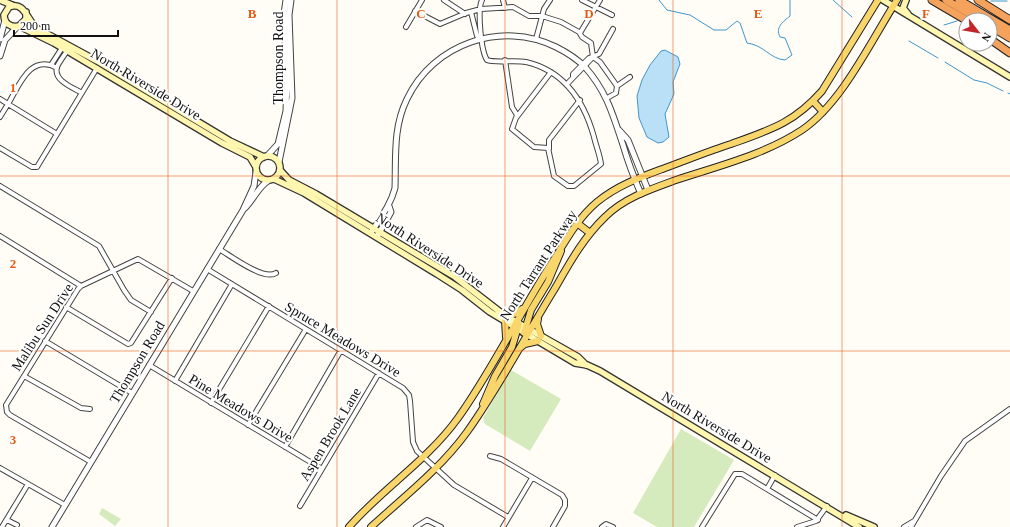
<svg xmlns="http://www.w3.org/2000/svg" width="1010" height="527" font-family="Georgia,serif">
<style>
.green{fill:#d5ebbd}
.water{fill:#b9e0f7;stroke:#3f96cf}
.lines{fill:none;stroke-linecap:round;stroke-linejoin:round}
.stream{stroke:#3f96cf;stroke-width:1}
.minor-casing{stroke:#444;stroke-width:6}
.tertiary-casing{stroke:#444;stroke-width:7}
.secondary-casing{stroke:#333;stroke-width:8}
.primary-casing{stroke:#222;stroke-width:8}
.motorway-casing{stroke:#222;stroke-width:9}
.minor{stroke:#fff;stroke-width:4}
.tertiary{stroke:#fff;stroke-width:5}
.secondary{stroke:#fff6b0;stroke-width:5.5}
.primary{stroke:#f9d66b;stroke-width:6}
.motorway{stroke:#f5a25d;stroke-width:7}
.grid{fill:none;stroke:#e8590c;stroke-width:1;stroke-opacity:0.55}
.labels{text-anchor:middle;stroke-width:4;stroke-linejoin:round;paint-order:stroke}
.street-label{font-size:14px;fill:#111;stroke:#fff}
.grid-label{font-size:13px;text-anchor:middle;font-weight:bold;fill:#e8590c;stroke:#fff;stroke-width:4;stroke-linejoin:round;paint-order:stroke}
</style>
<rect width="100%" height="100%" fill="#fffdf5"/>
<path class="green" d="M 511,370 L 561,399 L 530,451 L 485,424 L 483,418 Z
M 681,429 L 734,460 L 694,527 L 657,527 L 633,513 Z
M 102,508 L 121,519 L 115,526 L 99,514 Z"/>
<path class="water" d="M 665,50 L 678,57 L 680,64 L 673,82 L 674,94 L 665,114 L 669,137 L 663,142 L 658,143 L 647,137 L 639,118 L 637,96 L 642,80 L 650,65 L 661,51 Z"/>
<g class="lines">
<path class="stream" d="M 659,0 L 667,10 L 690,15 L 714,30 L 726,30 L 737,21 L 740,23 L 747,43 C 764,45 770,59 785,60 L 792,55 L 785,38 L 780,37 C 775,27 783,22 790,16 L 790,0
M 833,0 L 852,17
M 991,1 L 1007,1
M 944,25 L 957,21
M 909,41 L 938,58
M 945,62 L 974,80 L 987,83 L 1003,91
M 1008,93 L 1010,94"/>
<defs>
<path id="minor" d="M 444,0 L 465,14
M 482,0 C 477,10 481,51 487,60 C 493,63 516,60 526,62 C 565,71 584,101 594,137 C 596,146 600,155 601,164 L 574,186 L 568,186 L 554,176 L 548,148 L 534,147 L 512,129 L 517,115 L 512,107 L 505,60
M 503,0 L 505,8
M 582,0 L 612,15
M 415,11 L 440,24 L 466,13 L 481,9 L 513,7 L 529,16 L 542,16 L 561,22 L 579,32 L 582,37 L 591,43 L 593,57 L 600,62 L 617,86 L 616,93 L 607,98
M 471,12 L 477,36 L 481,39
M 406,27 L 422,0
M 580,33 L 600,0
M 536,39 L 544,9 L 550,0
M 67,51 C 64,56 59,62 57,67 C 53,81 74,88 82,93
M 51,65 L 62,48
M 57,68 C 30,53 19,86 8,104 L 57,134
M 573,77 L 573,74 L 589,58 L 599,54 L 613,29
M 567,84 L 593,57
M 617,86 L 630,77
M 0,99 L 8,104 L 0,117
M 516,118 L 551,72
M 0,148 L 32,167 L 37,167 L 97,68
M 549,149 L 549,140 L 580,100
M 0,186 L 99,246 L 124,290 L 131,300 L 151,312
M 0,236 L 81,286
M 219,249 C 231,256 264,281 276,273
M 207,269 L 403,388 L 409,395 L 410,401 L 413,442 L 417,451 L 454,485 L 508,517
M 66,307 L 128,344 L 131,343 L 172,278
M 45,341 L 132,393
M 149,365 L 322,469
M 24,376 L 81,408 L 90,409
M 175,381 L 232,284
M 211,403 L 269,306
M 248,425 L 306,329
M 285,447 L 341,350
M 490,456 L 501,459 L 562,495 L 565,500 L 565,506 L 553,527
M 91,462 L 10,415 L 7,412 L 6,405 L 78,289 L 81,286 L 138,259 L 193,291
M 0,468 L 65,505
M 767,489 L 775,475
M 300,506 L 379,373
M 7,520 L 17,525
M 2,527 L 28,484
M 416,527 L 427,520 L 441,527
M 503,527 L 532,478
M 602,527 L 606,524 L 613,527
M 702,527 L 735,474 L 742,474 L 818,520
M 797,527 L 816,521 L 827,506
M 904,527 L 914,521
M 911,527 L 941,476 L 965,441 L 1010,409"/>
<path id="tertiary" d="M 0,39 L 5,20
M 0,56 L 5,40 L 17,27
M 619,130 L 628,140 L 648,190
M 267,156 L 278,144 L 286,111 L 287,80 L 284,14 L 286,0
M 279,162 L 292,98 L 289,15 L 291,0
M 245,208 C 254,199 258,187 268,181
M 372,231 C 381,217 391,204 395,188 C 396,157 393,127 407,99 C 433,44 501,20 556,47 C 566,52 577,59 585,67 C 607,92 613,115 623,145 C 628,162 634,178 641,194
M 378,235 L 391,212 L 389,206
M 52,527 L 243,210 L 254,186 L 256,172"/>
<path id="secondary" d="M 0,0 L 12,5
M 883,0 L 1010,77
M 906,0 L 903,8 L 908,14
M 26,12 L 26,19 L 19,26 C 10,28 4,23 4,15 L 9,7 C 25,0 27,22 38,29 L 97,61 L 230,141 L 264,157
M 19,26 L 54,43 L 222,143 L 250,157 L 256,167
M256 168a12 12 0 1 1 24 0a12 12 0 1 1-24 0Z
M 280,170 L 289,180 L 316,194 L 455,277 L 504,315 L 578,357 L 586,365
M 274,179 L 304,193 L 437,274 L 462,290 L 490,312 L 538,341 L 575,363 L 587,365 L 600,371 L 859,527
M 846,515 L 874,527"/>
<path id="primary" d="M 813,101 L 823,112
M 577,223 L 590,233
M 504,315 L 514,314 L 522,309
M 538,319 L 537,324 L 541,336
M 505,321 L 506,337
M 524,333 L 531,310 L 548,282 L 561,251
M 520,348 L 525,344 L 538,341
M 483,404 L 495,376 L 512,347 L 519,324
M 349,527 C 383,488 427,461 458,418 C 493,369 520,312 553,261 C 566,240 578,218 597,202 C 618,185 641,177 665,168 C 687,160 709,151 731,144 C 770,130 794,123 822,91 L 878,0
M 371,527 C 404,497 441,468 467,432 C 499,387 525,337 554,290 C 569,264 583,238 605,217 C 624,198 651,189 676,180 C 718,166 764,155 802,130 C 842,103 871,41 897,0"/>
<path id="motorway" d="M 932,0 L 966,20
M 946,0 L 980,20
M 959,0 L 1010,30
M 978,0 L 1010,20
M 990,26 L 1010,38
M 990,39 L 1010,53"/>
</defs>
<use href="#minor" class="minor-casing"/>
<use href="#tertiary" class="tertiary-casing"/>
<use href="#secondary" class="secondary-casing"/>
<use href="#primary" class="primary-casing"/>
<use href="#motorway" class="motorway-casing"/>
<use href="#minor" class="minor"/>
<use href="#tertiary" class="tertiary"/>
<use href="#secondary" class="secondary"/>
<use href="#primary" class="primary"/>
<use href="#motorway" class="motorway"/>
</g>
<path class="grid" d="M 168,0 L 168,527M 337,0 L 337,527M 505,0 L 505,527M 673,0 L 673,527M 842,0 L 842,527M 0,176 L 1010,176M 0,351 L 1010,351"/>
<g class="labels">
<g class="street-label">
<text transform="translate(278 58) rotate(-90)" y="5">Thompson Road</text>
<text transform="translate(146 84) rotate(31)" y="5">North Riverside Drive</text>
<text transform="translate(430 250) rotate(33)" y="5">North Riverside Drive</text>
<text transform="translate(538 265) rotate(-57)" y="5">North Tarrant Parkway</text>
<text transform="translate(42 327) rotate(-57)" y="5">Malibu Sun Drive</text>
<text transform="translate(343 339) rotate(31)" y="5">Spruce Meadows Drive</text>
<text transform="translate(137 362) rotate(-59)" y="5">Thompson Road</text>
<text transform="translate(241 408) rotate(31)" y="5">Pine Meadows Drive</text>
<text transform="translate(717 427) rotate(31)" y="5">North Riverside Drive</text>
<text transform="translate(330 434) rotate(-59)" y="5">Aspen Brook Lane</text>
</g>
</g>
<g class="grid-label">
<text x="252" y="18">B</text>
<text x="421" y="18">C</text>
<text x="589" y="18">D</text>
<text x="758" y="18">E</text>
<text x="926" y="18">F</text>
<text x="13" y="92">1</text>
<text x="13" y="268">2</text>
<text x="13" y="444">3</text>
</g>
<g transform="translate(978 32) rotate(121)"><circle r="19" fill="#ffffff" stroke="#a0a0a0"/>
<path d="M0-3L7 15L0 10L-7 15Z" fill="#c4262e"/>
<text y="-6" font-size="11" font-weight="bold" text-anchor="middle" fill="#111111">N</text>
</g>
<path d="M14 30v6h104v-6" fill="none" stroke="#111111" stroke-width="2"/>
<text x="20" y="30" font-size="12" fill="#111111" stroke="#ffffff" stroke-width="3" paint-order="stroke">200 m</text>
</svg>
